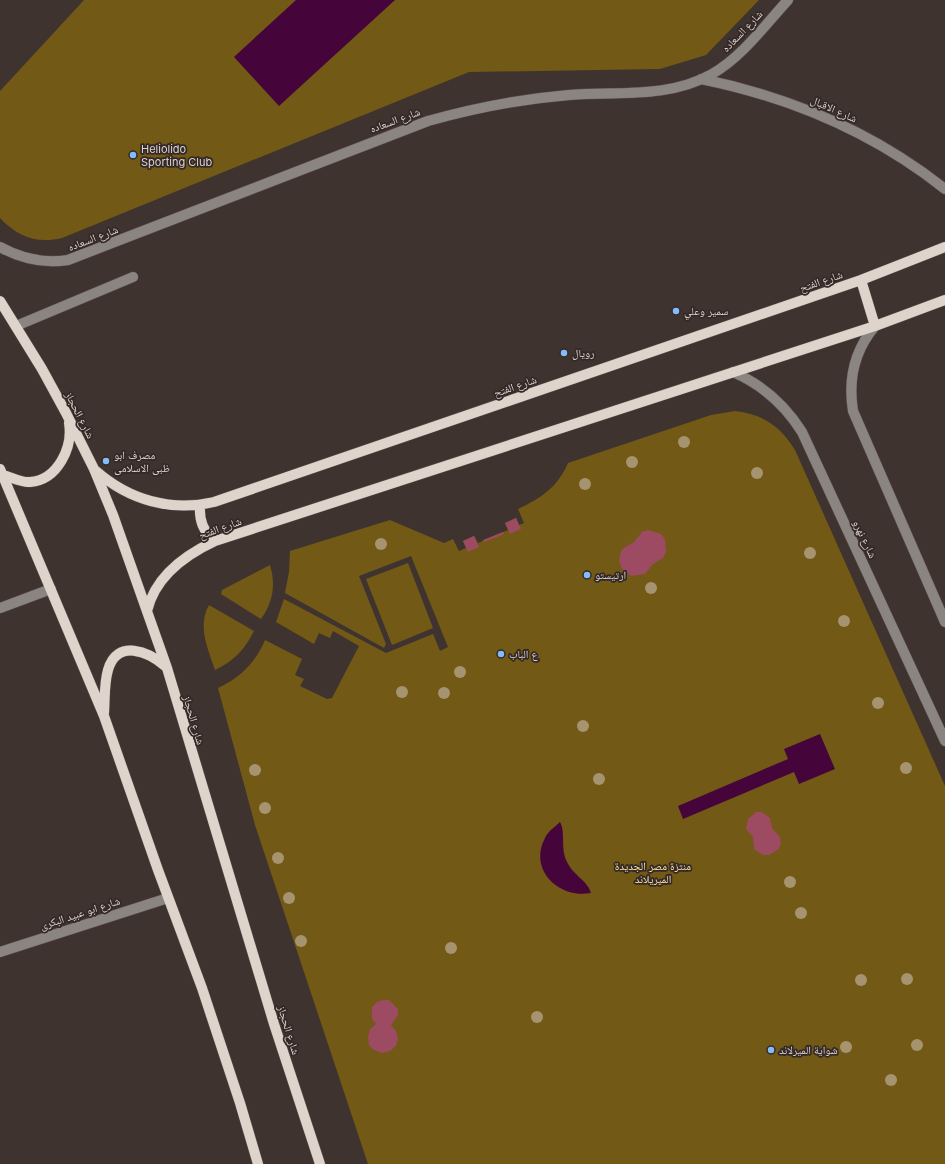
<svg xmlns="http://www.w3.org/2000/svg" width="945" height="1164" font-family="Inter,'Noto Naskh Arabic',sans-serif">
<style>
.green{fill:#725915}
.water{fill:#45053b}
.building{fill:#9d4b62}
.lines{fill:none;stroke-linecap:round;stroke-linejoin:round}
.minor-casing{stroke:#5b504d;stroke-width:11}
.major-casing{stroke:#5b504d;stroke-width:11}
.minor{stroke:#8a8581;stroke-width:10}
.major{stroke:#ded4cc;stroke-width:10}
.tree{fill:#a6936f}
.poi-dot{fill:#84bcfb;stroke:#342926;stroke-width:1.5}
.labels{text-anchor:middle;stroke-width:3.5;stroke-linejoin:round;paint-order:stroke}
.street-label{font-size:11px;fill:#dcd4d2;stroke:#342926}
.poi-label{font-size:11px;fill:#dcd4d2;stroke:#342926;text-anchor:start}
.park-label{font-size:11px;fill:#fbe1a2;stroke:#342926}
</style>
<rect width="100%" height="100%" fill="#3f3330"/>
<path class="green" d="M 84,0 L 759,0 L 706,55 L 660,69 L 469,72 L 62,238 C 37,244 18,237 0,218 L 0,91 Z
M 735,411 C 763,414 781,427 795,450 L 945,786 L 945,1164 L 368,1164 L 255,825 L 218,688 C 240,678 256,662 265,640 L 302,659 L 295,675 L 304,679 L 300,686 L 327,699 L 332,698 L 359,646 L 333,631 L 330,638 L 319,633 L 314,644 L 276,622 L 284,599 L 386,653 L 433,634 L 440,651 L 448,647 L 411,556 L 359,576 L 386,644 L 384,648 L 285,593 L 289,572 L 290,551 L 390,520 L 444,543 L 453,539 L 459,551 L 466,548 L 463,541 L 474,536 L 478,543 L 508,530 L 505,523 L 516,518 L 519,525 L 524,523 L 518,509 C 541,498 557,488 568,463 L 711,415 Z
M 408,563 L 433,628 L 392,645 L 366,579 Z
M 270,565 C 276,585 273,602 261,619 L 221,594 L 222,590 Z
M 209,605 L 254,631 C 245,649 234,661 215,670 C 208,649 197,626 209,605 Z"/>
<path class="water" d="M 296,0 L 395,0 L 279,106 L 234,57 Z
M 820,734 L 835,769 L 799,784 L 794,772 L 683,819 L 678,806 L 788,759 L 784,749 Z
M 560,822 C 566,833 560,848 567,862 C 573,875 588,881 591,893 C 559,899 528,870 545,838 C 548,831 555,827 560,822 Z"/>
<path class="building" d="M 516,518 L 521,529 L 510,534 L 505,523 Z
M 648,530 L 661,534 L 665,539 L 666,552 L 663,558 L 653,564 L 645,574 L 631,576 L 622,569 L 619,561 L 620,555 L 622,549 L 634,542 L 642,532 Z
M 503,532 L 504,534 L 497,537 L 484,542 L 483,540 Z
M 474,536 L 479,547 L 468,552 L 463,541 Z
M 756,812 L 762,812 L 770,818 L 772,828 L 780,837 L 781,843 L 779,849 L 769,855 L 763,855 L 754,849 L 753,837 L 746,829 L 748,819 Z
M 383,1000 L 389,1000 L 398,1009 L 398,1015 L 391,1025 L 396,1031 L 398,1039 L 396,1046 L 390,1051 L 382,1053 L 374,1050 L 369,1045 L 368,1037 L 370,1029 L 376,1024 L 372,1019 L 372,1007 L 377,1002 Z"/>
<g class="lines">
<defs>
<path id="minor" d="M 701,79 C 790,97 873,132 945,189
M 0,247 C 22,259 43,264 68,260 L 428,121 C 474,108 521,99 569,95 C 618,91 667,99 712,74 C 742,57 765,25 788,0
M 16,326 L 133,277
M 875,326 C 854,351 848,380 853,411 L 945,622
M 733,372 C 763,385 785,405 802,432 L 945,741
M 0,608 L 51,589
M 0,952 L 168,898"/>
<path id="major" d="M 861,280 L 875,326
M 0,301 L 42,369 L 66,413 L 94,469 L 113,515 L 167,668 L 274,1024 L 320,1164
M 0,469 L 104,716 L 158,870 L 202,988 L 240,1103 L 258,1164
M 96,471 C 129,500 171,512 214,502 L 861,280 L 945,247
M 3,475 C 11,477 22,483 30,482 C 58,480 73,447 69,423
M 200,505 C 199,521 203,531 215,541
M 147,611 C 155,577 185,555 215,541 L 875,326 L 945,300
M 104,713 C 105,699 104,683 108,670 C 117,638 149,652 165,666"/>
</defs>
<use href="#minor" class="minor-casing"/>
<use href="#major" class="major-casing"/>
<use href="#minor" class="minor"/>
<use href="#major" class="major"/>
</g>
<g class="tree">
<circle cx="684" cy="442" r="6"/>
<circle cx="632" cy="462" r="6"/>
<circle cx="757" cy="473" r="6"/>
<circle cx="585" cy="484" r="6"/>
<circle cx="381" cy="544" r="6"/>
<circle cx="810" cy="553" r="6"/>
<circle cx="651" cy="588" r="6"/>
<circle cx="844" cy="621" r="6"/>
<circle cx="460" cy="672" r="6"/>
<circle cx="402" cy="692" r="6"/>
<circle cx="444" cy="693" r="6"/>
<circle cx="878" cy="703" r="6"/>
<circle cx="583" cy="726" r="6"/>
<circle cx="906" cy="768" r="6"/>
<circle cx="255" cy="770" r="6"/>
<circle cx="599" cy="779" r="6"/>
<circle cx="265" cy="808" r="6"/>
<circle cx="278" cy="858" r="6"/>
<circle cx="790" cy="882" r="6"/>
<circle cx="289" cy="898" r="6"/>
<circle cx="801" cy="913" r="6"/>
<circle cx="301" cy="941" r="6"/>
<circle cx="451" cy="948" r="6"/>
<circle cx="907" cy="979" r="6"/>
<circle cx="861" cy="980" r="6"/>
<circle cx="537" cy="1017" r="6"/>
<circle cx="917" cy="1045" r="6"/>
<circle cx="846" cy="1047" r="6"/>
<circle cx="891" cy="1080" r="6"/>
</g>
<g class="poi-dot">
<circle cx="133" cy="155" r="4"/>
<circle cx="676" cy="311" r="4"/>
<circle cx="564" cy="353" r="4"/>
<circle cx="106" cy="461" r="4"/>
<circle cx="587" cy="575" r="4"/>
<circle cx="501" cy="654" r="4"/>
<circle cx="771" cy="1050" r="4"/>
</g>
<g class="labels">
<g class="street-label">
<text transform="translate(742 31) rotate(-46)" y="4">شارع السعاده</text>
<text transform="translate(834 109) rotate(24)" y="4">شارع الاقبال</text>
<text transform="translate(395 120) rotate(-20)" y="4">شارع السعاده</text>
<text transform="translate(93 238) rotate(-21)" y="4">شارع السعاده</text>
<text transform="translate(821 281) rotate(-19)" y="4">شارع الفتح</text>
<text transform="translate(515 386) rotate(-19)" y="4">شارع الفتح</text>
<text transform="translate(80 415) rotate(63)" y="4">شارع الحجاز</text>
<text transform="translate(220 528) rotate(-20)" y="4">شارع الفتح</text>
<text transform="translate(865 539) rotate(65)" y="4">شارع نهرو</text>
<text transform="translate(194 720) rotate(74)" y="4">شارع الحجاز</text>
<text transform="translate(80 913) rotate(-18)" y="4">شارع ابو عبيد البكرى</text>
<text transform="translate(289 1030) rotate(73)" y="4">شارع الحجاز</text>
</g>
<g class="poi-label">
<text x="141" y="153">Heliolido<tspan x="141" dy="13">Sporting Club</tspan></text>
<text x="684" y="315">سمير وعلي</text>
<text x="572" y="357">رويال</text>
<text x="114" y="459">مصرف ابو<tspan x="114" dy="13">ظبى الاسلامى</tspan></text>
<text x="595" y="579">ارتيستو</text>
<text x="509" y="658">ع الباب</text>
<text x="779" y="1054">شواية الميرلاند</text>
</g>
<g class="park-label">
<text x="653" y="870">منتزة مصر الجديدة<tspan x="653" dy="13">الميريلاند</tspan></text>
</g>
</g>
</svg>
